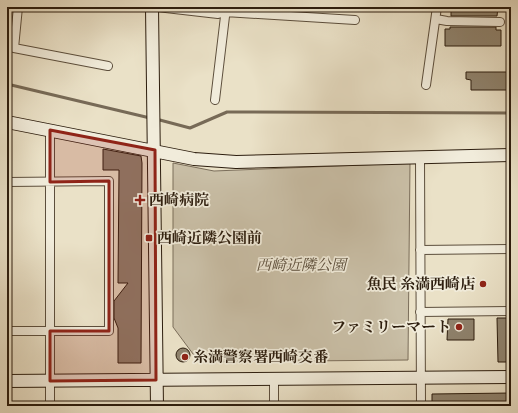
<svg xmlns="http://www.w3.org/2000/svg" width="518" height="413" font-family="'EB Garamond','Noto Serif JP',serif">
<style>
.green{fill:#cac0a8;stroke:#7b6e5b}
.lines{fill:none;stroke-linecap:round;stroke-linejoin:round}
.stream{stroke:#776a57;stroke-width:3}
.building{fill:#8f836e;stroke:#2c1d0e}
.street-casing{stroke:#5c4e3c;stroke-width:10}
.secondary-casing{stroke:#2c1d0e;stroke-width:14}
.street{stroke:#f1ecdb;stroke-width:8}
.secondary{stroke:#f1ecdb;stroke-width:12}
.marked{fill:#8f2418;fill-opacity:0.2;stroke:#8f2418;stroke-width:3;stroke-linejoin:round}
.poi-dot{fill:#8f2418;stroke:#f1ecdb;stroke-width:1.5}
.labels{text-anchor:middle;stroke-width:3.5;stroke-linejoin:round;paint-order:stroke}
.poi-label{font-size:15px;font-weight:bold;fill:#2c1d0e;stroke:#f1ecdb;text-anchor:start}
.park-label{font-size:15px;font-style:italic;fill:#5b4e3c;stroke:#f1ecdb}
</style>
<rect width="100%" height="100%" fill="#eae1c7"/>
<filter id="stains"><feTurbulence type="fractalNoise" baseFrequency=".005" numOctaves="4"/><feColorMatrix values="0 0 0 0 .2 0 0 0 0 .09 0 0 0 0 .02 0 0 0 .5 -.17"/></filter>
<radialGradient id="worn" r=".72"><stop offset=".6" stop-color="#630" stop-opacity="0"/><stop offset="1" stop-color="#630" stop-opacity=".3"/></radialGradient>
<path class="green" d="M 173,163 L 214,171 L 410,163 L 408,360 L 199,362 L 173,327 Z"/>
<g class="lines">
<path class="stream" d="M 7,84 L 150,118
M 156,119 L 190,128 L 227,112 L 511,113"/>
</g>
<path class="building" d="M 451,7 L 498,7 L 497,16 L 451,16 Z
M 450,27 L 496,27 L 496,30 L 501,30 L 501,46 L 445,46 L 445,29 L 450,29 Z
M 466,72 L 511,72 L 511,90 L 471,90 L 471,80 L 466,79 Z
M 103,149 L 141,156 L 142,163 L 141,363 L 118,363 L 118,328 L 114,318 L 114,301 L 128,283 L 118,283 L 119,170 L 103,170 Z
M 497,318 L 511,318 L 511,362 L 498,362 Z
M 448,319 L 474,319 L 474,340 L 447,340 Z
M176 355a7 7 0 1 1 14 0a7 7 0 1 1-14 0Z
M 511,393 L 511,406 L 432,406 L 432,394 Z"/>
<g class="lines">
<defs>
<path id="street" d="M 18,7 L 14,48 L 108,66
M 157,7 L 218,14 L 225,12 L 355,20
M 436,19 L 447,21 L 500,22
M 426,85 L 437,7
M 215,100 L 226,8
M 50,130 L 50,406
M 420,157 L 421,406
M 7,182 L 109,181 L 109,331 L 7,331
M 420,250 L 511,249
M 420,312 L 511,311
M 274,379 L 274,406"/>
<path id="secondary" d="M 152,7 L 157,406
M 7,122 L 194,159 L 236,162 L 511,155
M 7,381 L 511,377"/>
</defs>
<use href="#street" class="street-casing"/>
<use href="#secondary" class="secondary-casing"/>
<use href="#street" class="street"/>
<use href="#secondary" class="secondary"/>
</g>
<path class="marked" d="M 50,130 L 155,150 L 156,380 L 50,381 L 50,331 L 109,331 L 109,181 L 50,182 Z"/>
<g class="poi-dot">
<path d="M138 194h4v4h4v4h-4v4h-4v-4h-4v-4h4z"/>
<rect x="145" y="234" width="8" height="8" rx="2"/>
<circle cx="483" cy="284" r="4"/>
<circle cx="459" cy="327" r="4"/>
<circle cx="185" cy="357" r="4"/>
</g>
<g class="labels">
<g class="poi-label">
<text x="149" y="205">西崎病院</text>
<text x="157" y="243">西崎近隣公園前</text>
<text x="475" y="289" text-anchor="end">魚民 糸満西崎店</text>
<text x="451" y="332" text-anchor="end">ファミリーマート</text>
<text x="193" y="362">糸満警察署西崎交番</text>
</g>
<g class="park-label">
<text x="301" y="270">西崎近隣公園</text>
</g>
</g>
<rect width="518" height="413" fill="none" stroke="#eae1c7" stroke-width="24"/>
<rect x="8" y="8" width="502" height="397" fill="none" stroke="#2c1d0e" stroke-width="2"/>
<rect x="12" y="12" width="494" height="389" fill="none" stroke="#2c1d0e"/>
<rect width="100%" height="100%" filter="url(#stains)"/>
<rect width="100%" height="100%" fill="url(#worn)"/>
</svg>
